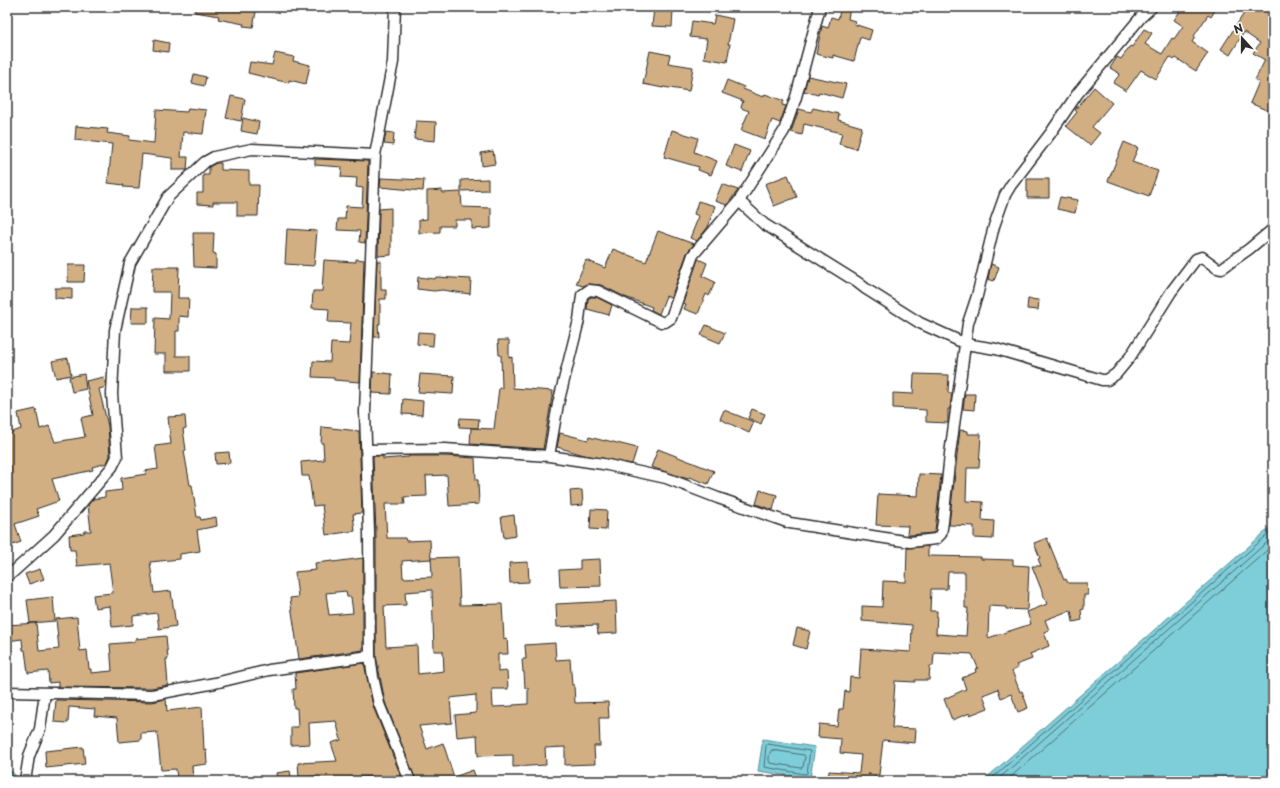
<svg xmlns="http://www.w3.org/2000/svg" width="1280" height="788" font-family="'Playpen Sans',sans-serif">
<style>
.water{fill:#7eceda;stroke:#5d8d94}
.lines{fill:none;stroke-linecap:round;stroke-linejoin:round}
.shore{stroke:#4c6c71;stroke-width:1}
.building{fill:#d1af83;stroke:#2b2b2b;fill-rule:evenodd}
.minor-casing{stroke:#2b2b2b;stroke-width:13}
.minor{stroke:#fff;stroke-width:10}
</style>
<rect width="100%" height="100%" fill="#fff"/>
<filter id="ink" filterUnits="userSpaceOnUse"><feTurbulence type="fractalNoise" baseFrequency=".025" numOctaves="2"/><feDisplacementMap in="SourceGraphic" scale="8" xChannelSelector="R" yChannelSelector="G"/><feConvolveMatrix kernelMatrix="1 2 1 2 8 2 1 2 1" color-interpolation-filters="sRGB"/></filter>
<g filter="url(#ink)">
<path class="water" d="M 1273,525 L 1273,781 L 983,781 Z
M 763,739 L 815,747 L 810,779 L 758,771 Z
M 7,767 L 15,775 L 18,781 L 7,781 Z"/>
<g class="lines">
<path class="shore" d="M 768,744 L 810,751 L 807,773 L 805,774 L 764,767 L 766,746 Z
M 772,750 L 804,755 L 805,757 L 803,767 L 801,768 L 770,763 C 768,760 769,752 772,750 Z
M 989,781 L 1273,530
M 996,781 L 1273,537
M 1006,781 L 1273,545"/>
</g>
<path class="building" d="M 195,7 L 257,7 L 253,27 L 243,26 L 244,24 L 218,19 L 219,16 L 195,12 Z
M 841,7 L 850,7 L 848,19 L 855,21 L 854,24 L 872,30 L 869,40 L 860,37 L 854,61 L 833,55 L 833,58 L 816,54 L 822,26 L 828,28 L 831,17 L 838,19 Z
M 1183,7 L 1217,7 L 1211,17 L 1208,15 L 1194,36 L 1195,37 L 1192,42 L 1208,53 L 1196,71 L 1176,58 L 1174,60 L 1170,57 L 1156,79 L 1141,70 L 1126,91 L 1113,83 L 1120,74 L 1110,68 L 1117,57 L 1121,59 L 1130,46 L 1132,47 L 1144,29 L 1152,33 L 1145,44 L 1162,54 L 1172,38 L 1174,39 L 1183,26 L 1174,20 Z
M 1248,7 L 1260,7 L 1273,15 L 1273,113 L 1250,103 L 1259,82 L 1255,80 L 1265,60 L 1253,53 L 1260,43 L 1244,32 L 1230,55 L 1221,49 Z
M 654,8 L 673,10 L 672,27 L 652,26 Z
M 715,15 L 733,19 L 728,44 L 730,44 L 727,62 L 704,58 L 707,39 L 690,37 L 692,21 L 713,24 Z
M 154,40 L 169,43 L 168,52 L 153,50 Z
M 650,51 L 670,55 L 668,63 L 693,67 L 689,91 L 663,87 L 663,88 L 643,84 Z
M 275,53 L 294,57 L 293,61 L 310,65 L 306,84 L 289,80 L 289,83 L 248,73 L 250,62 L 272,65 Z
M 194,74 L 206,77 L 204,86 L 192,83 Z
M 808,76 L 846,84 L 842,98 L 819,92 L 818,95 L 804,91 Z
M 727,80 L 744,87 L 743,89 L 763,97 L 765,94 L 784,101 L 782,105 L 786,106 L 780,123 L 772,120 L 765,139 L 741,130 L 749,111 L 741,108 L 743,101 L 722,93 Z
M 1094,87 L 1112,103 L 1092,127 L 1100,133 L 1090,145 L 1066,126 L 1077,112 L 1075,110 Z
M 231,96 L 245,99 L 241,121 L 226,118 Z
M 188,108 L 206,110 L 203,134 L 183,132 L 181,157 L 188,157 L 187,170 L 172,170 L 172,158 L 142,154 L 139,188 L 123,187 L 124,185 L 108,183 L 112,144 L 75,140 L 76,126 L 108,129 L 107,133 L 130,136 L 129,140 L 154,143 L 156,110 L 187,112 Z
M 813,108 L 839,114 L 838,120 L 862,127 L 856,149 L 839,144 L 842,133 L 804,124 L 802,135 L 791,132 L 799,109 L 811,112 Z
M 243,118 L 259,122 L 257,134 L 241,131 Z
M 416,121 L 436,122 L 435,141 L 414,139 Z
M 672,130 L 698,138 L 694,152 L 717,161 L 711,175 L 698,170 L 699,167 L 664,157 Z
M 386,132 L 394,133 L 393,145 L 384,144 Z
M 1124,142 L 1138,148 L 1132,162 L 1158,171 L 1149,196 L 1108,181 Z
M 734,145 L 750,151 L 742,172 L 726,166 Z
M 493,151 L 495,164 L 482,166 L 481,153 Z
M 315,159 L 368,161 L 365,243 L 359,242 L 360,231 L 337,230 L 338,219 L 345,219 L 346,206 L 362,207 L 363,188 L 356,187 L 357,178 L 341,177 L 342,167 L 315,165 Z
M 216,163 L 221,163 L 221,170 L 249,171 L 249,185 L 259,185 L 258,216 L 237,216 L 237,202 L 213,202 L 213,205 L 197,204 L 197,193 L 203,193 L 203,175 L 209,175 L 209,167 Z
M 788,175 L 797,197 L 774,206 L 765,184 Z
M 381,178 L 424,180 L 423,191 L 380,187 Z
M 488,179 L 488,190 L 461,191 L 461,180 Z
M 1027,179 L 1049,179 L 1049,198 L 1027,198 Z
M 722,184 L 738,190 L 727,205 L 715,201 Z
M 442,190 L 442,193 L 461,192 L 462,207 L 491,208 L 491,228 L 472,229 L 472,220 L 455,220 L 455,226 L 440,226 L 440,232 L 419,233 L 419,220 L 427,219 L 427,191 Z
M 1060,197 L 1078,200 L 1075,213 L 1057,209 Z
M 698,201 L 715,206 L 708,227 L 697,241 L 690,238 L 699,216 L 694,214 Z
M 391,208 L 391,255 L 378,256 L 379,209 Z
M 287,229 L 317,231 L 314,266 L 285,264 Z
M 658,231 L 694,244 L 687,253 L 671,298 L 666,296 L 659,314 L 651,310 L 652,307 L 625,297 L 601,285 L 589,284 L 583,286 L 576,284 L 586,260 L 605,268 L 613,249 L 646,262 Z
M 193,233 L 214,233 L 213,253 L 216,254 L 216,268 L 194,267 Z
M 356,259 L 364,260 L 360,382 L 334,380 L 334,378 L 312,377 L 313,361 L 330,362 L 331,343 L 349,344 L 351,323 L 328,322 L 329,309 L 312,308 L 313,291 L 322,291 L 324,260 L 356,262 Z
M 698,259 L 707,263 L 702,276 L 715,282 L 709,296 L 706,294 L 698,314 L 684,309 L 686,304 L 683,303 Z
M 377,261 L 381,261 L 381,290 L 386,290 L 386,299 L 380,299 L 380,324 L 378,324 L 379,337 L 374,337 Z
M 991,264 L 999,267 L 994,281 L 988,279 Z
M 68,265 L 85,265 L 84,282 L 68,282 Z
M 153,267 L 179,267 L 178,298 L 189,298 L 188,317 L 179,316 L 179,331 L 176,331 L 176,356 L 190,356 L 190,371 L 166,371 L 166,354 L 154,354 L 155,318 L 169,319 L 170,292 L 152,292 Z
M 418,277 L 435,279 L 436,277 L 471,279 L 470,294 L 442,290 L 434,291 L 417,289 Z
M 55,288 L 72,288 L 72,299 L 55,298 Z
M 591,297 L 596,297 L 612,305 L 609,315 L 587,309 L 588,299 Z
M 1028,299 L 1039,300 L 1038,310 L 1027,309 Z
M 132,307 L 148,307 L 148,323 L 131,323 Z
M 706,325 L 725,333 L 720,343 L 701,335 Z
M 418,332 L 434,333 L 433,346 L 417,344 Z
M 498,340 L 509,340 L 509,358 L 512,357 L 513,388 L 553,391 L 543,449 L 470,444 L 471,428 L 494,429 L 499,388 L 502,388 L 501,355 L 499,355 Z
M 68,358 L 71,375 L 56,378 L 52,361 Z
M 373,372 L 392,374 L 391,394 L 372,393 Z
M 84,374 L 86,389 L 72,392 L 69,377 Z
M 420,374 L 454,376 L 453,394 L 418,392 Z
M 914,374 L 949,375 L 948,393 L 952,393 L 950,409 L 948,409 L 948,423 L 926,422 L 926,410 L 893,408 L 893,393 L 913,394 Z
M 104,377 L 106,387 L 99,389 L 108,426 L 110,456 L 107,463 L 92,467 L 93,470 L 52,479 L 59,501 L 36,509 L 39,516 L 15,524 L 21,542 L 7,547 L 7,434 L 21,429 L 18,413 L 36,409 L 40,429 L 49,426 L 55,442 L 85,437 L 81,418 L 93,415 L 86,381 Z
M 965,394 L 975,394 L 974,410 L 963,409 Z
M 403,399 L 423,401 L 422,415 L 402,414 Z
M 752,409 L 765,414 L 761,424 L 748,418 Z
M 724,410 L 754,422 L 749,433 L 720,419 Z
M 185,416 L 186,428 L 183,429 L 186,450 L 184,451 L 190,485 L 192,485 L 197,517 L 200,517 L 201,520 L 216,517 L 217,526 L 197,530 L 200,551 L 180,554 L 180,559 L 150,562 L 154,593 L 171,591 L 176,626 L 159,629 L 157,613 L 133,616 L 133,625 L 112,627 L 110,606 L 95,608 L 93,595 L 113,593 L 109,563 L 77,566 L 75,550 L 70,550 L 69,535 L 84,533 L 84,531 L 91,531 L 88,505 L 93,499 L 105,497 L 105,492 L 122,490 L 121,478 L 146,474 L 145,471 L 158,469 L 155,446 L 171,444 L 168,417 Z
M 460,418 L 479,419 L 478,428 L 459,427 Z
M 322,427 L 359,431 L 362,513 L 353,514 L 355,531 L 326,535 L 322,505 L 313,506 L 309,476 L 302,476 L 301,462 L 324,460 L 323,443 L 321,443 Z
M 960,430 L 968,431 L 968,434 L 981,434 L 979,468 L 967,468 L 966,501 L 983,502 L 982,520 L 994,521 L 993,539 L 974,538 L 974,526 L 949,525 Z
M 560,433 L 588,440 L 589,437 L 605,441 L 605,440 L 637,448 L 632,464 L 584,455 L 557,447 Z
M 658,449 L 714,471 L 708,484 L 689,477 L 688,479 L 651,467 Z
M 229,452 L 230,463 L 216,464 L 215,453 Z
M 373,456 L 383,456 L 383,459 L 409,457 L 409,456 L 445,456 L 475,458 L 476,480 L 478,480 L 479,504 L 449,506 L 447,475 L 426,476 L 427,496 L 404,497 L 405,504 L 385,504 L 387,538 L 405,538 L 406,541 L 430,540 L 431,559 L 402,561 L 403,578 L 432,577 L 431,558 L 458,557 L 460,605 L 502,604 L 504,639 L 507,638 L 508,654 L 498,654 L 498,672 L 507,671 L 508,689 L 492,689 L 493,707 L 513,706 L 513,705 L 528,704 L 528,688 L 525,688 L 524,672 L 523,672 L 522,659 L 526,659 L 525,645 L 555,643 L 556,660 L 570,659 L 572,685 L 574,685 L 575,703 L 608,702 L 609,718 L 599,718 L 600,746 L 594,746 L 595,764 L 565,765 L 565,747 L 545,748 L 546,765 L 513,767 L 513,755 L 478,756 L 477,735 L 457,737 L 455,715 L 476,713 L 476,695 L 450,698 L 452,723 L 419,726 L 427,749 L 443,743 L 454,777 L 473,770 L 477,781 L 416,781 L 385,702 L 376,656 L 376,533 ZM 432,590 L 434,651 L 443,651 L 444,671 L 418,674 L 417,645 L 386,647 L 384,606 L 406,605 L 405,592 Z
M 919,474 L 941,475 L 935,531 L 933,533 L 910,535 L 907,534 L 908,526 L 876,525 L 878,494 L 918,496 Z
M 582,490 L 583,505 L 571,506 L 570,491 Z
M 760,490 L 777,495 L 773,510 L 756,504 Z
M 591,509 L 607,510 L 606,530 L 590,529 Z
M 514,515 L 516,536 L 504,538 L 501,517 Z
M 1047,538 L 1064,580 L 1066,579 L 1068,583 L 1087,583 L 1088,595 L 1084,595 L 1084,609 L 1081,610 L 1082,620 L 1073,622 L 1071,610 L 1045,620 L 1049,630 L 1044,632 L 1049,646 L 1030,654 L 1032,659 L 1016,665 L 1018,668 L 1012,671 L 1020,692 L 1022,691 L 1028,708 L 1018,712 L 1011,694 L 1001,698 L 998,689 L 983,695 L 988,708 L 970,715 L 970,713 L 952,720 L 944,699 L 966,689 L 962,678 L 976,672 L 975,669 L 978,668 L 972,654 L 934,652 L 933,666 L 930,666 L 929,680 L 915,680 L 915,682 L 895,681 L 892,728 L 916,729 L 915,743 L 883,740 L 879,775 L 868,774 L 875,775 L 875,781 L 828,781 L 829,771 L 859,773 L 861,755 L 840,753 L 841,739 L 818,737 L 819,724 L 837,726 L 839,709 L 843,709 L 845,691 L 849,692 L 850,677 L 859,678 L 861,649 L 911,652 L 912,625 L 862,621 L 862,606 L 882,607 L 883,581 L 906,582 L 907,548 L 928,546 L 928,556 L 981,557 L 981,559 L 1013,560 L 1013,565 L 1029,566 L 1027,610 L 1006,609 L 1006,607 L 989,606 L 988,638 L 1031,624 L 1027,612 L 1047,604 L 1032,566 L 1041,566 L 1038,559 L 1040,558 L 1034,543 ZM 948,572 L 965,572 L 965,608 L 968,608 L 966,636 L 936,634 L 937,611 L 930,611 L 931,589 L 947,589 Z
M 363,558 L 363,650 L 299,659 L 290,598 L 298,597 L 295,572 L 316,570 L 315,563 L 333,561 L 333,562 ZM 346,591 L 347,597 L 351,597 L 353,613 L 329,615 L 326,593 Z
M 600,559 L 601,586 L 560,587 L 559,570 L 580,569 L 580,560 Z
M 528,562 L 529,582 L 510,583 L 509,563 Z
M 40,569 L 44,579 L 29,584 L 25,574 Z
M 53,597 L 55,621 L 30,623 L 27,600 Z
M 616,601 L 617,633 L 598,634 L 597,625 L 557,627 L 556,604 Z
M 77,617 L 80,651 L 87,650 L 89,669 L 91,669 L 91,673 L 112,671 L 110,644 L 135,642 L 135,639 L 166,636 L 168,659 L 166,659 L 168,685 L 151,688 L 58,687 L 58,682 L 49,683 L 48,671 L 28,673 L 25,650 L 23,650 L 22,639 L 7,641 L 7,625 L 36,623 L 39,651 L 59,649 L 56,619 Z
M 797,628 L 810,631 L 806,649 L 793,645 Z
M 364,663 L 373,706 L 403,781 L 375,781 L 373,776 L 350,778 L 351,781 L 316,781 L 316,776 L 299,777 L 298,763 L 337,761 L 331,743 L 341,740 L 336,721 L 309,723 L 310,744 L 291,745 L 291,727 L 298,727 L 297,708 L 294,708 L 293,689 L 296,689 L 295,673 Z
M 166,699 L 167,711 L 202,707 L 204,750 L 206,749 L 207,764 L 192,766 L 193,781 L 177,781 L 176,769 L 161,770 L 157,732 L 141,733 L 141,740 L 119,742 L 117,718 L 94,716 L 95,709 L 69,707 L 68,723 L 54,722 L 56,700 L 152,702 Z
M 83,747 L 85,764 L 46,768 L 45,751 Z
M 290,771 L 292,781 L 277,781 L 276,773 Z"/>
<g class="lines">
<defs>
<path id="minor" d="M 395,7 L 393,62 L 375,155 L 365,412 L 369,533 L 370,656 L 373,677 L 379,704 L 410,781
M 739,201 L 764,224 L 857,282 L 866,289 L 920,323 L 966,344 L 996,349 L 1102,380 L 1107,380 L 1116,374 L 1130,357 L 1171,292 L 1196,259 L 1202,257 L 1217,268 L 1221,269 L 1249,249 L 1273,229
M 366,450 L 445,449 L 549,456 L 603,464 L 666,478 L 718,498 L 790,523 L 910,542 L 936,539 L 941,534 L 943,522 L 950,454 L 968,323 L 977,296 L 994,226 L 1005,195 L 1011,185 L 1050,134 L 1078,93 L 1141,17 L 1152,7
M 549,456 L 558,404 L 579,320 L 582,295 L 589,290 L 598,291 L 661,322 L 665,322 L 671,318 L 693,255 L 739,201 L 784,131 L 796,97 L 820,7
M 7,576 L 12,573 L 54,535 L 112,467 L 117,457 L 112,394 L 115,330 L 130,263 L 168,197 L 205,162 L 214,157 L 223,155 L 252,149 L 375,155
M 7,692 L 152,695 L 215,683 L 269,670 L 370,656
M 25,781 L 29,756 L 40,729 L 45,693"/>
</defs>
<use href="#minor" class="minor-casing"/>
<use href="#minor" class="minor"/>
</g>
</g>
<rect width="1280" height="788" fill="none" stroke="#fff" stroke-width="24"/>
<rect x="12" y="12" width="1256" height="764" fill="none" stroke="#2b2b2b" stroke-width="1.5" filter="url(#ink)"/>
<g transform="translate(1242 38) rotate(339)" stroke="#ffffff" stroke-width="3" paint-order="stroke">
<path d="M0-3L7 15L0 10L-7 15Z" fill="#2b2b2b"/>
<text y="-6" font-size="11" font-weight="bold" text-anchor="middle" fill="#2b2b2b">N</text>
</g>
</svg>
